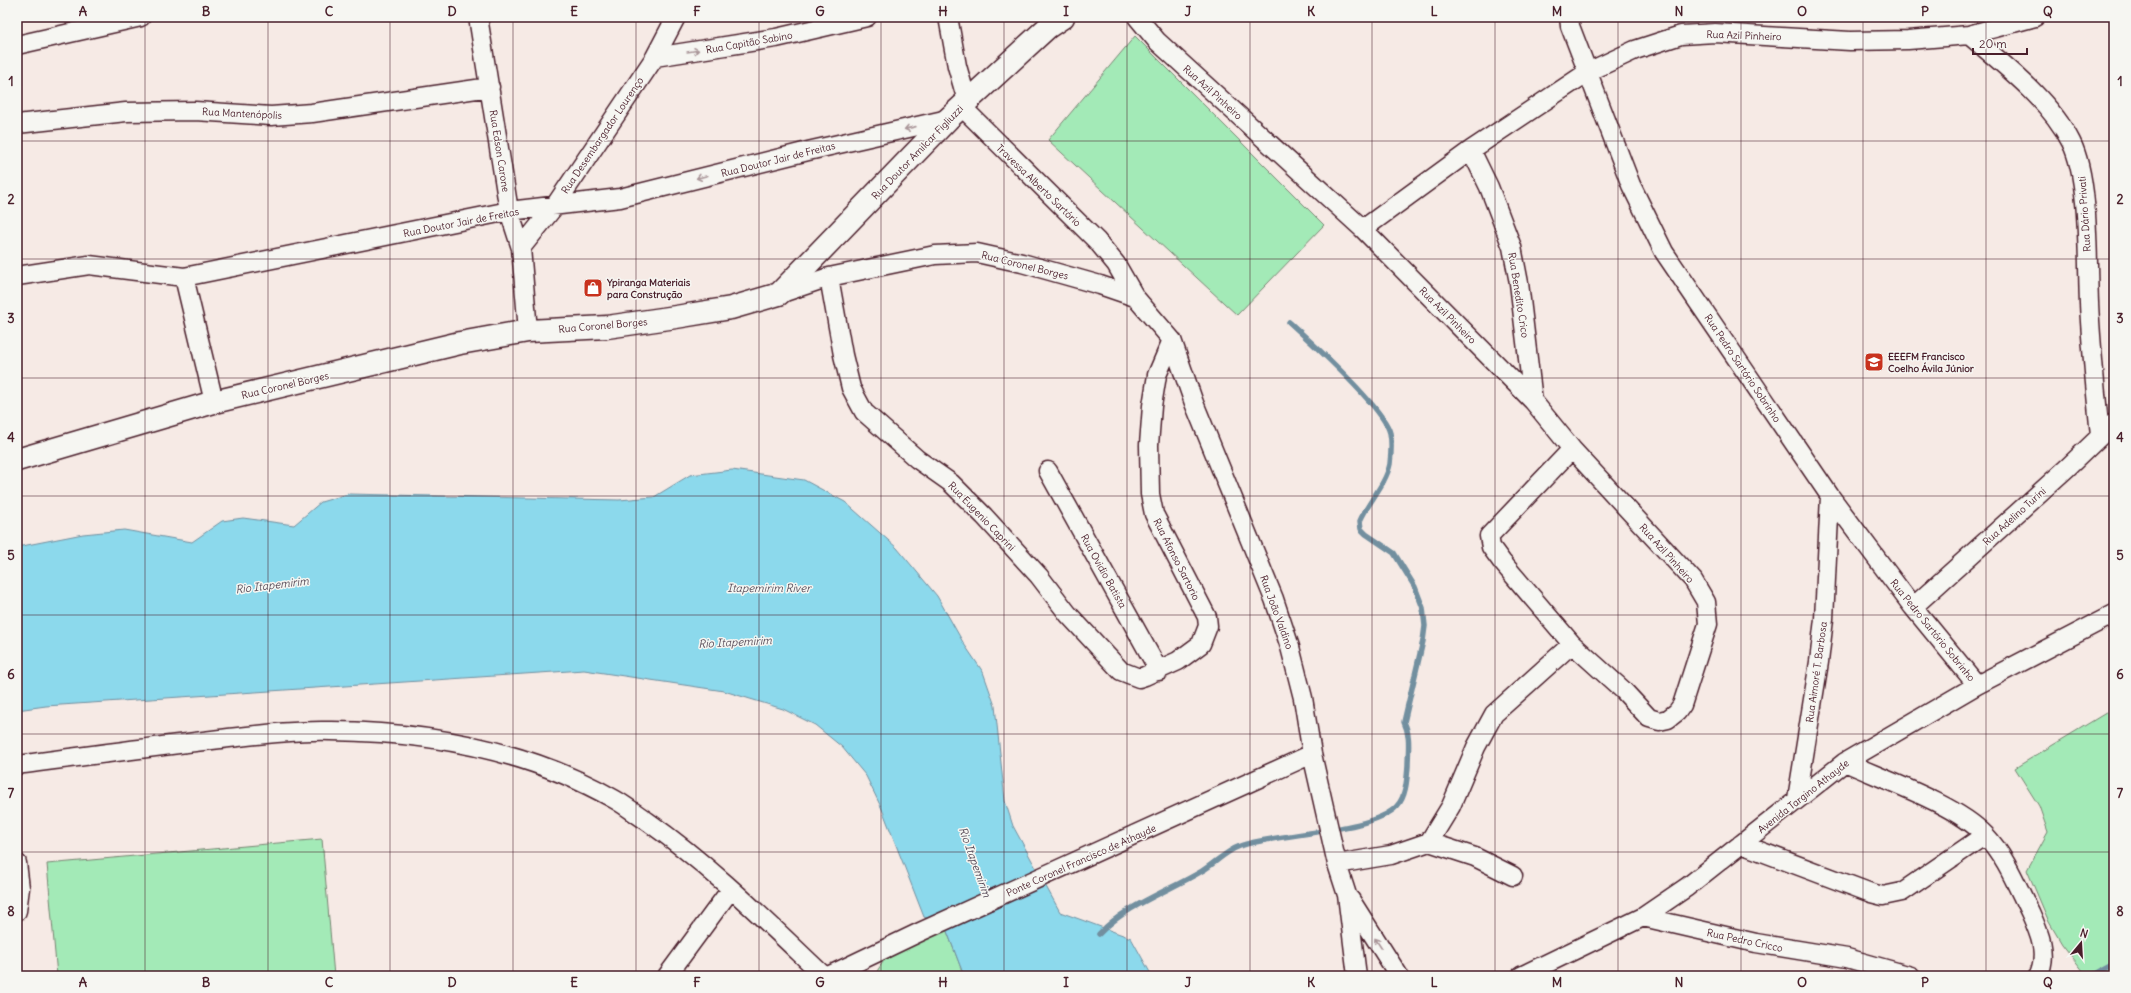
<svg xmlns="http://www.w3.org/2000/svg" width="2131" height="993" font-family="Delius,sans-serif">
<style>
.green{fill:#a3eab7;stroke:#768471}
.water{fill:#8cd9ec;stroke:#728f9f}
.lines{fill:none;stroke-linecap:round;stroke-linejoin:round}
.stream{stroke:#728f9f;stroke-width:5.5}
.minor-casing{stroke:#4a1f2b;stroke-width:21}
.major-casing{stroke:#4a1f2b;stroke-width:25}
.minor{stroke:#f6f6f2;stroke-width:18}
.major{stroke:#f6f6f2;stroke-width:22}
.oneway{stroke:#a99598}
.grid{fill:none;stroke:#4a1f2b;stroke-width:1;stroke-opacity:0.55}
.labels{text-anchor:middle;stroke-width:3;stroke-linejoin:round;paint-order:stroke}
.street-label{font-size:10px;fill:#4a1f2b;stroke:#f6f6f2}
.poi-label{font-size:10px;font-weight:bold;fill:#4a1f2b;stroke:#f6f6f2;text-anchor:start}
.water-label{font-size:11px;font-style:italic;fill:#5a4e5b;stroke:#f6f6f2}
.neatline{fill:none;stroke:#4a1f2b;stroke-width:1.5}
.grid-label{font-size:13px;text-anchor:middle;font-weight:bold;fill:#4a1f2b}
</style>
<rect width="100%" height="100%" fill="#f6eae5"/>
<filter id="ink" filterUnits="userSpaceOnUse"><feTurbulence type="fractalNoise" baseFrequency=".025" numOctaves="2"/><feDisplacementMap in="SourceGraphic" scale="8" xChannelSelector="R" yChannelSelector="G"/><feConvolveMatrix kernelMatrix="1 2 1 2 8 2 1 2 1" color-interpolation-filters="sRGB"/></filter>
<g filter="url(#ink)">
<path class="green" d="M 1135,36 L 1324,225 L 1237,315 L 1048,140 Z
M 2114,708 L 2114,976 L 2095,976 L 2084,972 L 2062,944 L 2049,922 L 2027,870 L 2048,832 L 2039,806 L 2015,768 Z
M 322,839 L 334,976 L 57,976 L 47,864 Z
M 945,926 L 964,976 L 874,976 L 888,954 Z"/>
<path class="water" d="M 732,470 L 804,480 L 845,502 L 897,548 L 937,596 L 964,644 L 983,672 L 995,706 L 1005,801 L 1013,826 L 1060,912 L 1131,938 L 1152,976 L 964,976 L 945,926 L 924,917 L 882,809 L 866,776 L 842,747 L 815,725 L 783,709 L 724,691 L 584,670 L 46,706 L 17,710 L 17,547 L 83,534 L 124,530 L 192,542 L 222,521 L 243,518 L 294,525 L 321,502 L 348,494 L 619,500 L 654,497 L 690,475 Z"/>
<g class="lines">
<path class="stream" d="M 1099,934 C 1126,905 1169,891 1202,871 C 1214,864 1226,851 1240,846 C 1277,833 1374,832 1397,806 C 1406,797 1407,779 1408,766 C 1408,751 1411,736 1404,722 L 1423,641 L 1425,626 L 1423,608 L 1415,587 L 1394,553 L 1366,534 L 1361,529 L 1360,521 C 1368,502 1386,484 1390,464 C 1391,455 1392,442 1390,433 C 1384,408 1311,342 1289,322
M 2092,976 L 2114,964"/>
<defs>
<path id="minor" d="M 478,17 L 509,211 L 521,248 L 528,331
M 948,17 L 957,66 L 967,101
M 1137,17 L 1157,41 L 1363,229 L 1533,401 L 1572,449 L 1693,580 L 1706,602 L 1708,624 L 1682,705 L 1677,712 L 1668,719 L 1659,721 L 1649,718 L 1623,690 L 1572,644 L 1502,562 L 1491,547 L 1489,536 L 1572,449
M 1569,17 L 1570,26 L 1631,185 L 1664,252 L 1830,496 L 1913,607 L 1977,685
M 1969,35 C 2004,65 2050,100 2071,142 C 2090,179 2087,259 2089,303 C 2091,348 2096,392 2100,436
M 17,45 L 141,17
M 655,57 L 776,38 L 867,17
M 961,106 L 1097,241 L 1116,264 L 1135,297
M 17,124 L 126,112 L 195,111 L 271,116 L 312,113 L 490,87
M 1471,150 L 1489,187 L 1512,247 L 1519,283 L 1533,401
M 1363,229 L 1471,150 L 1588,72 L 1635,50 L 1681,35 L 1715,33 L 1850,41 L 1908,40 L 1969,35 L 2035,17
M 521,248 L 554,207 L 655,57 L 676,17
M 17,276 L 89,265 L 184,277 L 509,211 L 620,198 L 808,151 L 948,119
M 184,277 L 214,402
M 829,277 L 843,355 L 851,388 L 864,412 L 917,459 L 951,483 L 984,516 L 1039,576 L 1068,614 L 1121,671 L 1139,678 L 1145,676 L 1178,661 L 1201,644 L 1208,626 L 1207,617 L 1154,514 L 1150,494 L 1149,445 L 1152,406 L 1157,375 L 1172,340
M 779,294 L 829,277 L 935,255 L 977,253 L 1022,263 L 1100,285 L 1135,297 L 1172,340 L 1194,403 L 1274,599 L 1290,647 L 1303,698 L 1312,754 L 1337,864 L 1347,895 L 1357,976
M 1048,471 L 1159,671
M 1913,607 L 2067,468 L 2114,423
M 1845,762 C 1885,780 1957,805 1985,835 C 2006,857 2017,886 2030,912 C 2039,932 2049,954 2038,976
M 17,765 C 85,756 152,747 220,739 C 257,735 294,730 331,731 C 429,732 528,750 614,799 C 625,805 636,814 647,821 C 711,866 767,922 824,976
M 1797,799 L 1819,662 L 1824,619 L 1830,496
M 1429,842 L 1451,806 L 1476,747 L 1494,714 L 1572,644
M 1741,844 L 1871,893 L 1883,896 L 1902,892 L 1985,835
M 17,863 L 20,888 L 17,911
M 1337,864 L 1391,855 L 1429,842 L 1475,857 L 1513,876
M 1350,899 L 1399,976
M 1643,917 L 1756,943 L 1847,958 L 1911,976
M 667,976 L 731,889
M 828,976 L 920,932 L 1312,754
M 1521,976 L 1643,917 L 1687,887 L 1845,762 L 1977,685 L 2114,614"/>
<path id="major" d="M 17,460 L 214,402 L 460,343 L 528,331 L 607,327 L 676,317 L 731,308 L 779,294 L 948,119 L 1048,27 L 1063,17"/>
</defs>
<use href="#minor" class="minor-casing"/>
<use href="#major" class="major-casing"/>
<use href="#minor" class="minor"/>
<use href="#major" class="major"/>
</g>
<defs><path id="oneway-shaft" d="M-6 0H5M1.5-3L5.5 0L1.5 3" fill="none" stroke-width="1.6" stroke-linecap="round" stroke-linejoin="round"/></defs>
<g class="oneway">
<use href="#oneway-shaft" transform="translate(693 51) rotate(-9)"/>
<use href="#oneway-shaft" transform="translate(910 128) rotate(167)"/>
<use href="#oneway-shaft" transform="translate(702 177) rotate(166)"/>
<use href="#oneway-shaft" transform="translate(1378 943) rotate(-123)"/>
</g>
</g>
<path class="grid" d="M 145,17 L 145,976M 268,17 L 268,976M 390,17 L 390,976M 513,17 L 513,976M 636,17 L 636,976M 759,17 L 759,976M 881,17 L 881,976M 1004,17 L 1004,976M 1127,17 L 1127,976M 1250,17 L 1250,976M 1372,17 L 1372,976M 1495,17 L 1495,976M 1618,17 L 1618,976M 1741,17 L 1741,976M 1863,17 L 1863,976M 1986,17 L 1986,976M 17,141 L 2114,141M 17,259 L 2114,259M 17,378 L 2114,378M 17,496 L 2114,496M 17,615 L 2114,615M 17,734 L 2114,734M 17,852 L 2114,852"/>
<defs>
<symbol id="shop-square" viewBox="-11 -11 22 22"><rect x="-9" y="-9" width="18" height="18" rx="4" fill="#c8321e" stroke="#f6f6f2"/><path d="M-5-2.5h2.3a2.7 3.5 0 0 1 5.4 0H5L5.5 6h-11ZM-1.5-2.5h3a1.5 2.3 0 0 0-3 0Z" fill="#fff"/></symbol>
<symbol id="school-square" viewBox="-11 -11 22 22"><rect x="-9" y="-9" width="18" height="18" rx="4" fill="#c8321e" stroke="#f6f6f2"/><path d="M0-5L7-2L0 1L-7-2ZM-4 1L0 2.5L4 1V4Q0 6-4 4Z" fill="#fff"/></symbol>
</defs>
<g fill-rule="evenodd">
<use href="#shop-square" x="582" y="277" width="22" height="22"/>
<use href="#school-square" x="1863" y="351" width="22" height="22"/>
</g>
<g class="labels">
<g class="street-label">
<text transform="translate(1744 35) rotate(2)" y="4">Rua Azil Pinheiro</text>
<text transform="translate(749 42) rotate(-10)" y="4">Rua Capitão Sabino</text>
<text transform="translate(1213 92) rotate(42)" y="4">Rua Azil Pinheiro</text>
<text transform="translate(242 113) rotate(3)" y="4">Rua Mantenópolis</text>
<text transform="translate(602 135) rotate(-56)" y="4">Rua Desembargador Lourenço</text>
<text transform="translate(500 151) rotate(81)" y="4">Rua Edson Carone</text>
<text transform="translate(917 152) rotate(-46)" y="4">Rua Doutor Amilcar Figliuzzi</text>
<text transform="translate(778 159) rotate(-14)" y="4">Rua Doutor Jair de Freitas</text>
<text transform="translate(1039 185) rotate(44)" y="4">Travessa Alberto Sartório</text>
<text transform="translate(2084 214) rotate(-94)" y="4">Rua Dário Privati</text>
<text transform="translate(461 222) rotate(-11)" y="4">Rua Doutor Jair de Freitas</text>
<text transform="translate(1025 265) rotate(14)" y="4">Rua Coronel Borges</text>
<text transform="translate(1519 295) rotate(81)" y="4">Rua Benedito Crico</text>
<text transform="translate(1448 315) rotate(45)" y="4">Rua Azil Pinheiro</text>
<text transform="translate(603 325) rotate(-5)" y="4">Rua Coronel Borges</text>
<text transform="translate(1743 368) rotate(56)" y="4">Rua Pedro Sartório Sobrinho</text>
<text transform="translate(285 385) rotate(-13)" y="4">Rua Coronel Borges</text>
<text transform="translate(982 516) rotate(46)" y="4">Rua Eugenio Caprini</text>
<text transform="translate(2014 516) rotate(-42)" y="4">Rua Adelino Turini</text>
<text transform="translate(1667 553) rotate(48)" y="4">Rua Azil Pinheiro</text>
<text transform="translate(1177 559) rotate(63)" y="4">Rua Afonso Sartorio</text>
<text transform="translate(1104 571) rotate(61)" y="4">Rua Ovidio Batista</text>
<text transform="translate(1277 612) rotate(70)" y="4">Rua João Valdino</text>
<text transform="translate(1933 630) rotate(51)" y="4">Rua Pedro Sartório Sobrinho</text>
<text transform="translate(1816 672) rotate(-82)" y="4">Rua Aimoré T. Barbosa</text>
<text transform="translate(1803 796) rotate(-38)" y="4">Avenida Targino Athayde</text>
<text transform="translate(1081 860) rotate(-24)" y="4">Ponte Coronel Francisco de Athayde</text>
<text transform="translate(1745 940) rotate(12)" y="4">Rua Pedro Cricco</text>
</g>
<g class="poi-label">
<text x="607" y="286">Ypiranga Materiais<tspan x="607" dy="12">para Construção</tspan></text>
<text x="1888" y="360">EEEFM Francisco<tspan x="1888" dy="12">Coelho Ávila Júnior</tspan></text>
</g>
<g class="water-label">
<text transform="translate(272 585) rotate(-7)" y="4">Rio Itapemirim</text>
<text x="769" y="592">Itapemirim River</text>
<text transform="translate(735 642) rotate(-3)" y="4">Rio Itapemirim</text>
<text transform="translate(975 862) rotate(70)" y="4">Rio Itapemirim</text>
</g>
</g>
<rect width="2131" height="993" fill="none" stroke="#f6f6f2" stroke-width="44"/>
<g transform="translate(2081 943) rotate(18)" stroke="#f6f6f2" stroke-width="3" paint-order="stroke">
<path d="M0-3L7 15L0 10L-7 15Z" fill="#4a1f2b"/>
<text y="-6" font-size="11" font-weight="bold" text-anchor="middle" fill="#4a1f2b">N</text>
</g>
<path d="M1973 48v6h54v-6" fill="none" stroke="#4a1f2b" stroke-width="2"/>
<text x="1979" y="48" font-size="12" fill="#4a1f2b" stroke="#f6f6f2" stroke-width="3" paint-order="stroke">20 m</text>
<rect x="22" y="22" width="2087" height="949" class="neatline"/>
<g class="grid-label">
<text x="83" y="16">A</text>
<text x="206" y="16">B</text>
<text x="329" y="16">C</text>
<text x="452" y="16">D</text>
<text x="574" y="16">E</text>
<text x="697" y="16">F</text>
<text x="820" y="16">G</text>
<text x="943" y="16">H</text>
<text x="1066" y="16">I</text>
<text x="1188" y="16">J</text>
<text x="1311" y="16">K</text>
<text x="1434" y="16">L</text>
<text x="1557" y="16">M</text>
<text x="1679" y="16">N</text>
<text x="1802" y="16">O</text>
<text x="1925" y="16">P</text>
<text x="2048" y="16">Q</text>
<text x="11" y="86">1</text>
<text x="2120" y="86">1</text>
<text x="11" y="204">2</text>
<text x="2120" y="204">2</text>
<text x="11" y="323">3</text>
<text x="2120" y="323">3</text>
<text x="11" y="442">4</text>
<text x="2120" y="442">4</text>
<text x="11" y="560">5</text>
<text x="2120" y="560">5</text>
<text x="11" y="679">6</text>
<text x="2120" y="679">6</text>
<text x="11" y="798">7</text>
<text x="2120" y="798">7</text>
<text x="11" y="916">8</text>
<text x="2120" y="916">8</text>
<text x="83" y="987">A</text>
<text x="206" y="987">B</text>
<text x="329" y="987">C</text>
<text x="452" y="987">D</text>
<text x="574" y="987">E</text>
<text x="697" y="987">F</text>
<text x="820" y="987">G</text>
<text x="943" y="987">H</text>
<text x="1066" y="987">I</text>
<text x="1188" y="987">J</text>
<text x="1311" y="987">K</text>
<text x="1434" y="987">L</text>
<text x="1557" y="987">M</text>
<text x="1679" y="987">N</text>
<text x="1802" y="987">O</text>
<text x="1925" y="987">P</text>
<text x="2048" y="987">Q</text>
</g>
</svg>
